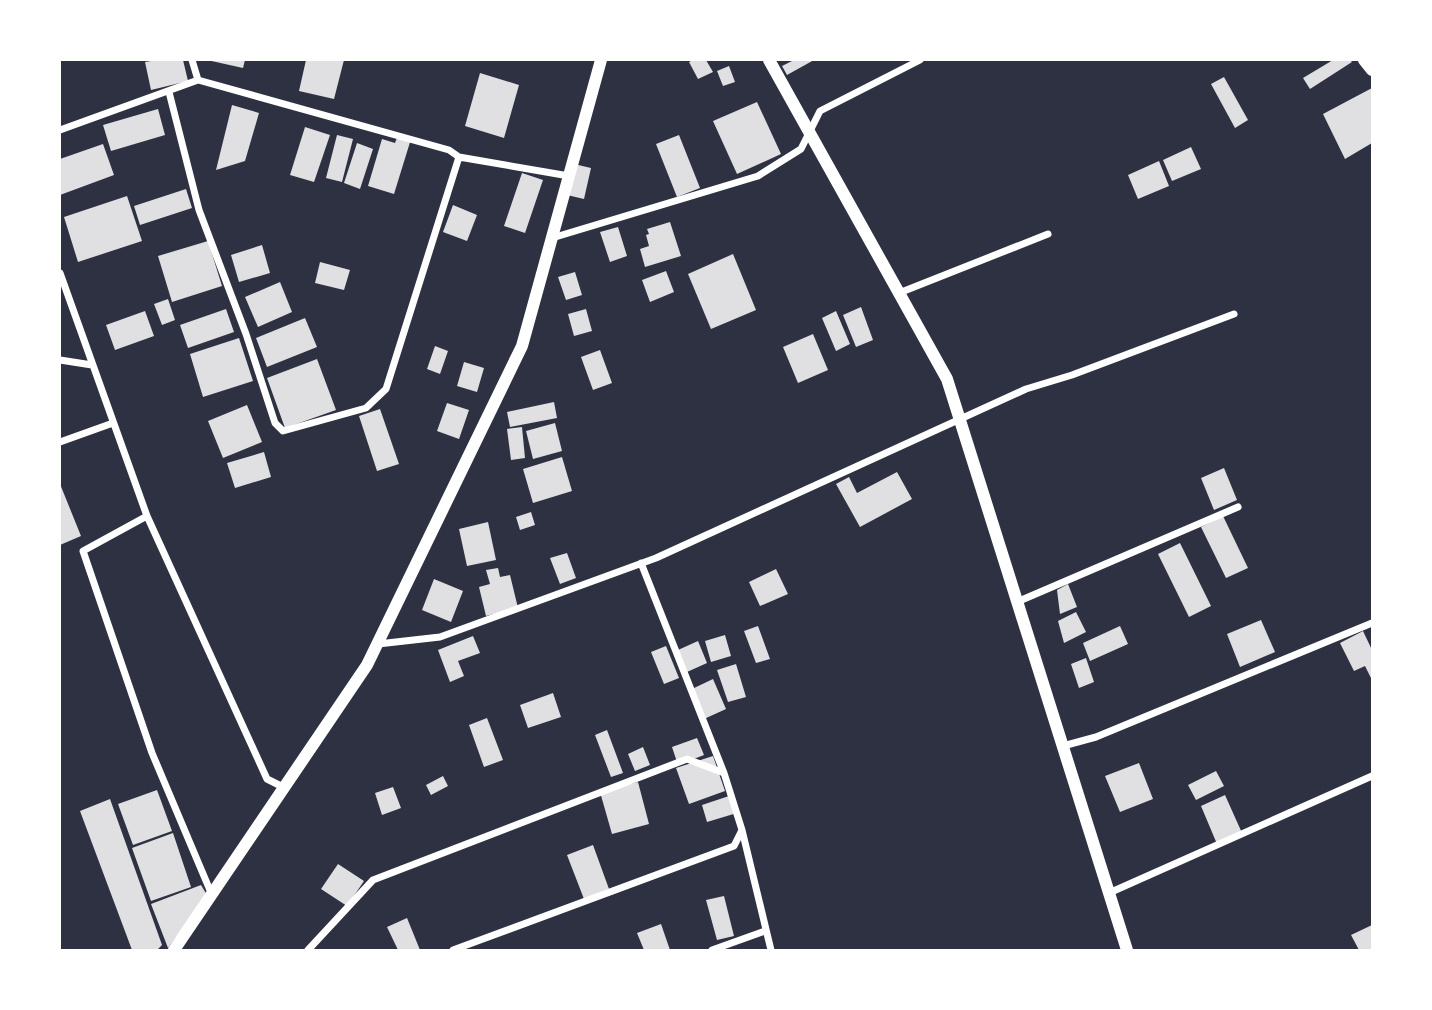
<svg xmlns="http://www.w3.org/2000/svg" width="1432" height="1010" font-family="'Fira Sans Condensed',sans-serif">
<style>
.building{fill:#e0e0e3}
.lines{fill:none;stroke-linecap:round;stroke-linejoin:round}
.minor{stroke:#fff;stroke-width:7}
.tertiary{stroke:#fff;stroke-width:12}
</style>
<rect width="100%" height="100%" fill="#2d3142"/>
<path class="building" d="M 157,60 L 183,60 L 188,81 L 151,90 L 145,62 Z
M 207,60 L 245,60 L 243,68 Z
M 306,60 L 344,60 L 334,99 L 299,91 Z
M 693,60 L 706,60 L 713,72 L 698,79 L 689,62 Z
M 794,60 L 814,60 L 787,75 L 782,66 Z
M 1333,60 L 1350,60 L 1352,62 L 1310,89 L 1303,78 Z
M 729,66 L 735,82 L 723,86 L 717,71 Z
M 480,73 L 519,85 L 504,138 L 465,126 Z
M 1224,77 L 1248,120 L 1235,128 L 1211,84 Z
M 1372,88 L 1372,143 L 1345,159 L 1323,114 Z
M 757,102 L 781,154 L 737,174 L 713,121 Z
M 232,105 L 259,113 L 245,161 L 216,170 Z
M 158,109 L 165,135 L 111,151 L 103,125 Z
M 305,127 L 330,135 L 314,182 L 290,175 Z
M 337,135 L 353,139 L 342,182 L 326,178 Z
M 398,135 L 411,139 L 394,194 L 368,186 L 382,139 L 395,143 Z
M 679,135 L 700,188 L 677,197 L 656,144 Z
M 357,143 L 373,149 L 360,189 L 344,183 Z
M 103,144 L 114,175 L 60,195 L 60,159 Z
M 1191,147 L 1201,169 L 1172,181 L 1163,160 Z
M 1159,161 L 1169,186 L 1138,199 L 1128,175 Z
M 574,164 L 591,168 L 584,199 L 567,195 Z
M 522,173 L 543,180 L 525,233 L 504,226 Z
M 186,189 L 192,208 L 140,225 L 134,206 Z
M 127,196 L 142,241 L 78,262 L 64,217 Z
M 453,205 L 477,215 L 467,241 L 443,232 Z
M 670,222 L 681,256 L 645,267 L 640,249 L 649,246 L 646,235 L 649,234 L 647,229 Z
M 618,227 L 627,256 L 610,262 L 600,232 Z
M 208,241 L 222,286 L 172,302 L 158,256 Z
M 262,245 L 270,273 L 239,282 L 231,255 Z
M 733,254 L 756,310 L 711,329 L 688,274 Z
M 320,262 L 350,270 L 344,290 L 315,283 Z
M 666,271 L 674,292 L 650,302 L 642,280 Z
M 575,272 L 582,295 L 566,300 L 558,277 Z
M 280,282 L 292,312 L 258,327 L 245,297 Z
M 168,299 L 175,320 L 162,325 L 154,304 Z
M 861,307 L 873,340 L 856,347 L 843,315 Z
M 226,309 L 234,332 L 188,348 L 180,325 Z
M 586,309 L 592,331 L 574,336 L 568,314 Z
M 145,311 L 154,336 L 115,350 L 106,325 Z
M 836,311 L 850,344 L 836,351 L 822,318 Z
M 305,318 L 317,347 L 267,367 L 256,338 Z
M 813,334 L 828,370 L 798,383 L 783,347 Z
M 239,338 L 253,381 L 203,397 L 190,354 Z
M 435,346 L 448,351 L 440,374 L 427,369 Z
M 600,350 L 612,383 L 593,390 L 581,357 Z
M 317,359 L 336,410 L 285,428 L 267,378 Z
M 464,362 L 484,368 L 477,392 L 457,386 Z
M 554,402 L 557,418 L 510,427 L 507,412 Z
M 447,403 L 469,410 L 459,439 L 437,431 Z
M 247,405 L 262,442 L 223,458 L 208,421 Z
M 380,409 L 399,464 L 377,471 L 359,416 Z
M 555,423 L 562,451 L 533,459 L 526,431 Z
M 522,427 L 525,458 L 511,460 L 507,429 Z
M 264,452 L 271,477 L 235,488 L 227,463 Z
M 562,457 L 572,491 L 533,503 L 523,469 Z
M 1224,468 L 1237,500 L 1214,510 L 1201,478 Z
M 897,472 L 912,499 L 860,527 L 836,484 L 849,477 L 857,493 Z
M 60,484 L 81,536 L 60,545 Z
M 531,512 L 535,525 L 520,530 L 516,517 Z
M 1223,516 L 1248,568 L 1226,578 L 1201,527 Z
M 488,522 L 496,560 L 467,566 L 459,529 Z
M 1180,543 L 1211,606 L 1189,617 L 1158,554 Z
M 567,553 L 576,578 L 560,584 L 550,558 Z
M 498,568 L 500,577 L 510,575 L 518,608 L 486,616 L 479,587 L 490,584 L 486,570 Z
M 776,569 L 788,594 L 760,606 L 749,582 Z
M 434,579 L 463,591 L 451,622 L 422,610 Z
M 1068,584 L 1077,607 L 1060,614 L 1057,590 Z
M 1076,612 L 1086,632 L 1064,643 L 1058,621 Z
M 1261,620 L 1275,652 L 1240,667 L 1227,634 Z
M 758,626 L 770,659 L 756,663 L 744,631 Z
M 1120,626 L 1128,644 L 1090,661 L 1083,643 Z
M 1363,631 L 1372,650 L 1372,680 L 1365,666 L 1354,671 L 1340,643 Z
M 725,635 L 731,656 L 711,662 L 705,641 Z
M 473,636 L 480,653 L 458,661 L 464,676 L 450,682 L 438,650 Z
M 698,641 L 707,663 L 687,672 L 678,650 Z
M 666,646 L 679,678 L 664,684 L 651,652 Z
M 1086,658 L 1094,682 L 1079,688 L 1071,664 Z
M 736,664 L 746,697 L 728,702 L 717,670 Z
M 713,679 L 726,709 L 704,719 L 692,689 Z
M 553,693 L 561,717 L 528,728 L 520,705 Z
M 487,718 L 503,760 L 484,767 L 469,725 Z
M 607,730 L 623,773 L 611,777 L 595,735 Z
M 697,738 L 704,755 L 678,765 L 672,747 Z
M 643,747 L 650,765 L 635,771 L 628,754 Z
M 713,756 L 725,791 L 689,804 L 676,768 Z
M 1139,763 L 1153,799 L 1120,812 L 1105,776 Z
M 1216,771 L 1224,786 L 1196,800 L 1188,785 Z
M 443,776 L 448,786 L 431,795 L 426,785 Z
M 638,782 L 649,824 L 612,834 L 600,792 Z
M 393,787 L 401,808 L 382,815 L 375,793 Z
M 157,790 L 172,831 L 133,845 L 118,804 Z
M 732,795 L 737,813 L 707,822 L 702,805 Z
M 1225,795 L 1242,833 L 1217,844 L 1201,806 Z
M 110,799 L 162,945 L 157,950 L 132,950 L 80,811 Z
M 173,833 L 191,887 L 151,901 L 132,848 Z
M 593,845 L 609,889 L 584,899 L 567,855 Z
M 338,864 L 364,881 L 347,906 L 321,889 Z
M 201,885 L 207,895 L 168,948 L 151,904 Z
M 724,896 L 734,936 L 717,940 L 706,900 Z
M 407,918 L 420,950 L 398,950 L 387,927 Z
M 661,924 L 670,950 L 644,950 L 637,933 Z
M 1372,925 L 1372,950 L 1359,950 L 1351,935 Z"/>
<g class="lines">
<path class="minor" d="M 192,60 L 198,80
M 169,92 L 199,210 L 246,334 L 275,423 L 283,431 L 366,408 L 386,389 L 459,157
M 60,130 L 198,80 L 449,150 L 459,157 L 569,176
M 552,238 L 758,176 L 801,149 L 820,111 L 920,60
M 60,273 L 147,516 L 83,551 L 152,753 L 212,895
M 899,293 L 1048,234
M 60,360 L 92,365
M 60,442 L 113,423
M 147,516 L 267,779 L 285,788
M 641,563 L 724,773
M 1017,602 L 1238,507
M 378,644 L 440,637 L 656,558 L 1026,389 L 1072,375 L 1234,314
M 1063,746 L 1096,737 L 1372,623
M 742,830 L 771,950
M 1109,893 L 1372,776
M 308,950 L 373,880 L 687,759 L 724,773 L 742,830 L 734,846 L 453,950
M 712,950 L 765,931"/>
<path class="tertiary" d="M 769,60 L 947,379 L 1127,950
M 1364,60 L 1372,70
M 174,950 L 367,665 L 522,346 L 601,60"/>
</g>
<rect width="1432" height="1010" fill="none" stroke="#ffffff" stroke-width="122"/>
</svg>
